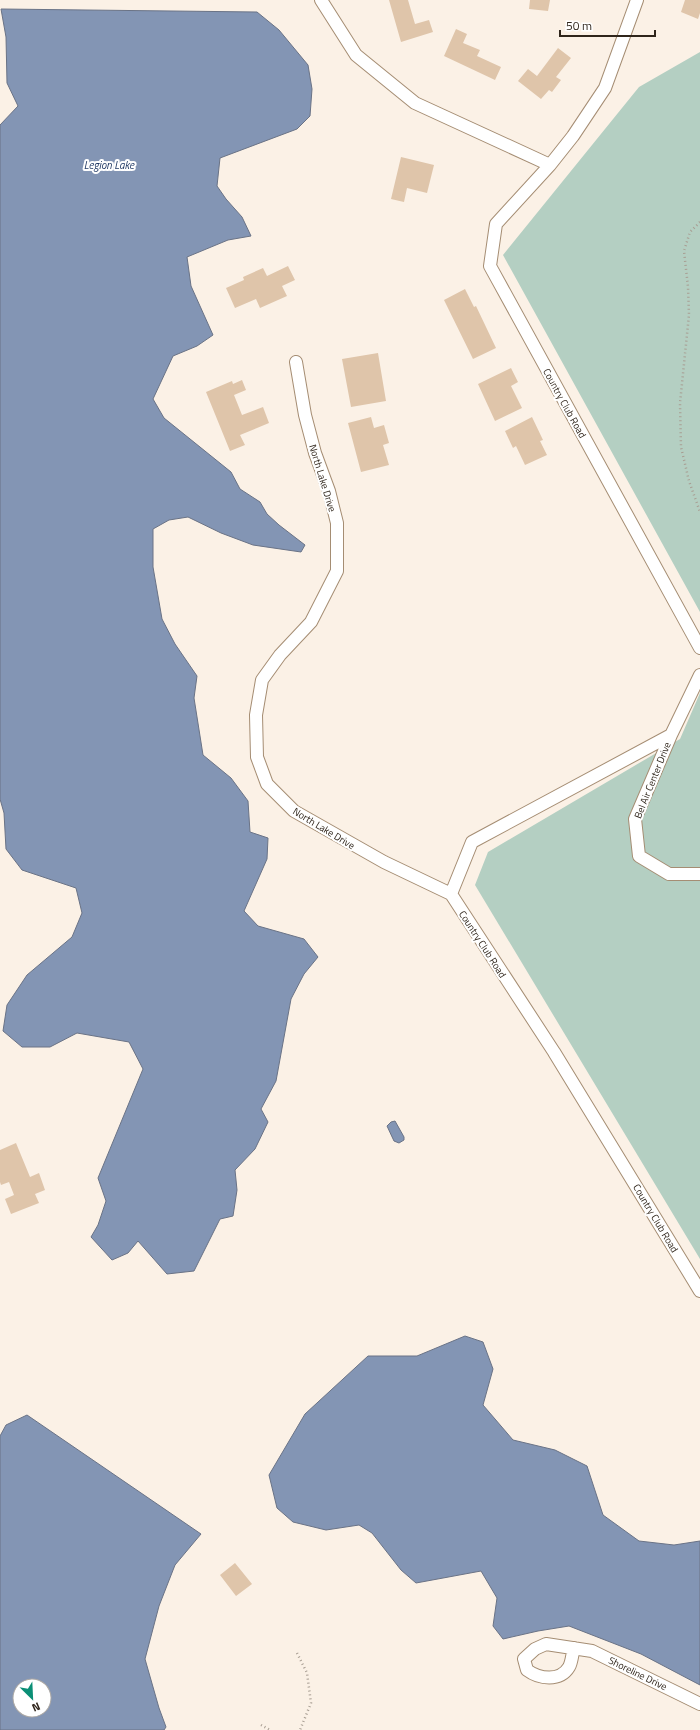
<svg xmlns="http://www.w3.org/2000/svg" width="700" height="1730" font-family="'Titillium Web',sans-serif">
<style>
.green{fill:#b4cfc2}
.water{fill:#8395b4;stroke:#6a7386;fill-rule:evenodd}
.building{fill:#dfc5aa}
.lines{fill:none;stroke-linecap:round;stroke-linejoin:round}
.street-casing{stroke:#a58d73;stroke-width:14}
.path{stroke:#a89e93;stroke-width:2.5;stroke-dasharray:1 3;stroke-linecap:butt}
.street{stroke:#fff;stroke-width:12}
.labels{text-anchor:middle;stroke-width:4;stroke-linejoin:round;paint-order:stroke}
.street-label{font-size:10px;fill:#2f251b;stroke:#fff}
.water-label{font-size:11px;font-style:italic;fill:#233b66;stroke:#fff}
</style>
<rect width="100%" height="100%" fill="#fbf1e6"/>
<path class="green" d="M 700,52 L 700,612 L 503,255 L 639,87 Z
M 700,693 L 700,1259 L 475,885 L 488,852 L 680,739 Z"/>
<path class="water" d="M 1,9 L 257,12 L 279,30 L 308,65 L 312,89 L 310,116 L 297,129 L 220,158 L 217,186 L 226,199 L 242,217 L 251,236 L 228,240 L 187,257 L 191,286 L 213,335 L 197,346 L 173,356 L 153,399 L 164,418 L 231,472 L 240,489 L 260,502 L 267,514 L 279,525 L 305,545 L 301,552 L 253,545 L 221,533 L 188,517 L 169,520 L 153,529 L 153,567 L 162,619 L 175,644 L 197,676 L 194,698 L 203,755 L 231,778 L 248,801 L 250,832 L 268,838 L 267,859 L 244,911 L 258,926 L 304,939 L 318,957 L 304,974 L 291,999 L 276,1081 L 261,1109 L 268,1122 L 255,1149 L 235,1170 L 237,1190 L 233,1216 L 220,1219 L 194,1271 L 167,1274 L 138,1241 L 128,1253 L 112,1260 L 91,1237 L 98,1225 L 106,1201 L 98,1178 L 143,1069 L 129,1042 L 77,1033 L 50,1047 L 22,1047 L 3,1031 L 7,1005 L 27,975 L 72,937 L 82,913 L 76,888 L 22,870 L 6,849 L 4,813 L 0,799 L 0,125 L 18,106 L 7,83 L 6,37 Z
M 395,1121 L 404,1137 L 404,1140 L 399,1143 L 394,1141 L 387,1126 L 391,1122 Z
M 465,1336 L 483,1342 L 493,1369 L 483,1405 L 513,1440 L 555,1450 L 587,1466 L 603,1515 L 639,1541 L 674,1545 L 700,1541 L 700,1685 L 641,1654 L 569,1626 L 538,1631 L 503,1639 L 493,1626 L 497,1598 L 481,1571 L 416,1583 L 401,1570 L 372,1533 L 359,1525 L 326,1530 L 293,1522 L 277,1508 L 269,1475 L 305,1414 L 368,1356 L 417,1356 Z
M 27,1415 L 201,1534 L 175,1565 L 159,1606 L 145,1659 L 159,1708 L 166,1727 L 164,1730 L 0,1730 L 0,1436 L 6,1425 ZM 20,1686 L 44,1686 L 44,1710 L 20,1710 Z"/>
<path class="building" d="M 389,0 L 408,0 L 415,24 L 429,20 L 433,32 L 401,42 Z
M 530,0 L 550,0 L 548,11 L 529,9 Z
M 685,0 L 700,0 L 700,13 L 698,19 L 681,12 Z
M 456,29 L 467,34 L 463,43 L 480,50 L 477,56 L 501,67 L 495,80 L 444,56 Z
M 558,48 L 571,58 L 556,77 L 561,80 L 552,92 L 549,90 L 541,99 L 518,81 L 528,69 L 537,76 Z
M 401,157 L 434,165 L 427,193 L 407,188 L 404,202 L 391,199 Z
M 288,266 L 295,280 L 282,286 L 287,296 L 260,308 L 256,299 L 235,308 L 226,288 L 244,280 L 243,277 L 263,268 L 267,276 Z
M 465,289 L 474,307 L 476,306 L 496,348 L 473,359 L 444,300 Z
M 378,353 L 386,401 L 351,407 L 342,359 Z
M 511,368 L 518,382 L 511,386 L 522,408 L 495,421 L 478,384 Z
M 242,380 L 246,390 L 234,395 L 242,415 L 263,407 L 269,423 L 240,435 L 245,445 L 230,451 L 206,392 L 232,381 L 233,384 Z
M 371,417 L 374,428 L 384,425 L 389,443 L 383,445 L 389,465 L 361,472 L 348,423 Z
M 532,417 L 543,440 L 540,441 L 547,455 L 525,465 L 516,446 L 513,448 L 505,431 Z
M 16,1143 L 30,1177 L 39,1173 L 45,1190 L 35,1194 L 39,1203 L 11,1214 L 5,1199 L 14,1195 L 9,1182 L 1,1185 L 0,1182 L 0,1150 Z
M 235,1563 L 252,1584 L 236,1596 L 220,1575 Z"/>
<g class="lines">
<defs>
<path id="street" d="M 321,0 L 356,55 L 415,103 L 550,165
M 637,0 L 605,88 L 573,136 L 550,165 L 496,224 L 490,266 L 700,648
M 296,362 L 305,415 L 315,453 L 329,491 L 337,523 L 337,571 L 311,622 L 280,655 L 262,680 L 256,715 L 257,757 L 267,784 L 294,811 L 384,862 L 451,894
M 671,735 L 635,819 L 639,856 L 669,874 L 700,874
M 451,894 L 554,1052 L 700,1291
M 451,894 L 472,842 L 671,735 L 700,675
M 574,1648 C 572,1654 572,1662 569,1667 C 560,1682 539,1679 527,1670 L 524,1659 L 535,1649 L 546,1644 L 592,1651 L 700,1704"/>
</defs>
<use href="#street" class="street-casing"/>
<path class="path" d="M 700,222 L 690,232 L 684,251 L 688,287 L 689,315 L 680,403 L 681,447 L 689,481 L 700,512
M 297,1653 L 307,1673 L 311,1703 L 300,1730
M 261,1725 L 270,1730"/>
<use href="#street" class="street"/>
</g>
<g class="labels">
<g class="street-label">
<text transform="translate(565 403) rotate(61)" y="4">Country Club Road</text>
<text transform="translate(323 478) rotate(73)" y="4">North Lake Drive</text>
<text transform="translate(652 780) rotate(-68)" y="4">Bel Air Center Drive</text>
<text transform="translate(324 828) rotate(31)" y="4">North Lake Drive</text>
<text transform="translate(483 944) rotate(57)" y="4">Country Club Road</text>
<text transform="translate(656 1218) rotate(59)" y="4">Country Club Road</text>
<text transform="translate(638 1673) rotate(26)" y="4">Shoreline Drive</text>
</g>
<g class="water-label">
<text x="109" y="169">Legion Lake</text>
</g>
</g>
<g transform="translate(32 1698) rotate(156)"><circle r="19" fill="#ffffff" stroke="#aca8a4"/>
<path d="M0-3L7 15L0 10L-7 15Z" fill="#0b8f76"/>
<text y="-6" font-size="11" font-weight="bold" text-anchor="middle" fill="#2f251b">N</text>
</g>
<path d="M560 30v6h95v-6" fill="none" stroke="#2f251b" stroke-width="2"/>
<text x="566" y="30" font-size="12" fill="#2f251b" stroke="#ffffff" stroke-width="3" paint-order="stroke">50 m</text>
</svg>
